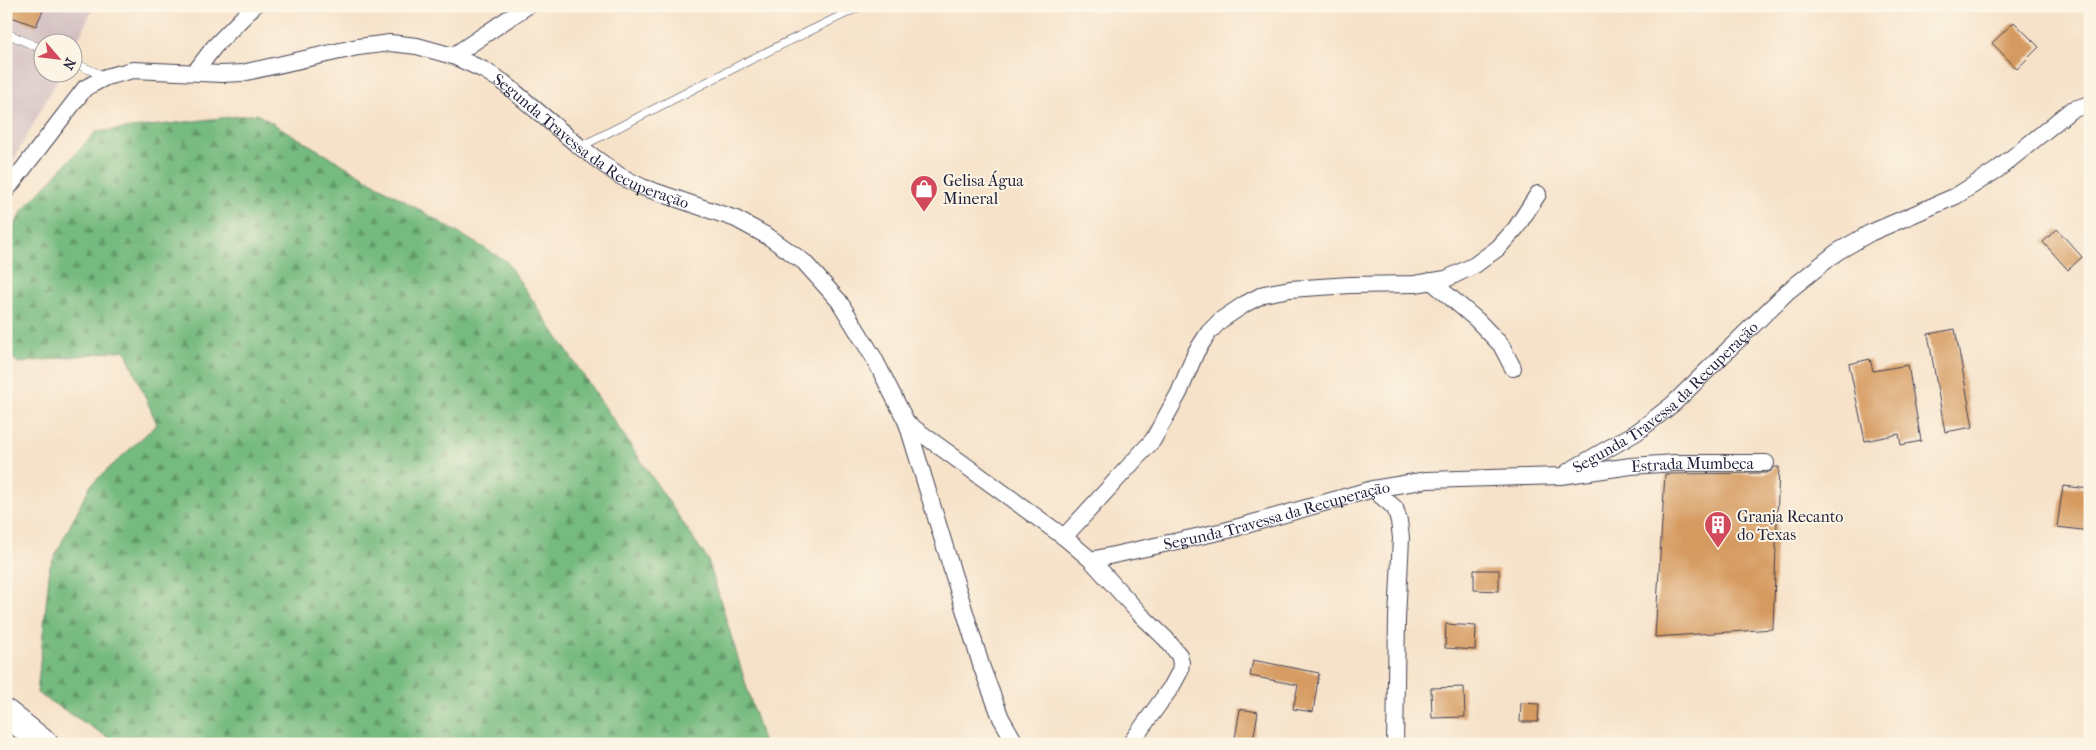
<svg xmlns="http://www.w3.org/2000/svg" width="2096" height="750" font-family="'IM FELL French Canon',serif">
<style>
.industrial{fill:#d2bec1}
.forest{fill:url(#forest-firs);stroke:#4c6e5c}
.building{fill:#d59a5f}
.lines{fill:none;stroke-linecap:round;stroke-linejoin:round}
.service-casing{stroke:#423f50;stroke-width:9}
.minor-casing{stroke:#423f50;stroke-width:18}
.trunk-casing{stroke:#423f50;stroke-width:28}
.service{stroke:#fff;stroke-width:8}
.minor{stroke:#fff;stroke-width:16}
.trunk{stroke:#fff;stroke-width:26}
.labels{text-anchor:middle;stroke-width:4;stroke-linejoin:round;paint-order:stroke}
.street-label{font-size:16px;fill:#22223b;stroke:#fcf5e5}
.poi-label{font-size:16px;fill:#22223b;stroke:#fcf5e5;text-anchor:start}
</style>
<defs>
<pattern id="forest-firs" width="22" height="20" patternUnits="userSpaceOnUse" patternTransform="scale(1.25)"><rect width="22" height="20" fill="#75ba7e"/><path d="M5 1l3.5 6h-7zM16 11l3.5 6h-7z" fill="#609768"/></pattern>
</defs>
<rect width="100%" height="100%" fill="#fcf5e5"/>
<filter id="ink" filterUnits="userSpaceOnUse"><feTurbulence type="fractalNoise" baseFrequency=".02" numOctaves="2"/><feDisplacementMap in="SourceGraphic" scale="10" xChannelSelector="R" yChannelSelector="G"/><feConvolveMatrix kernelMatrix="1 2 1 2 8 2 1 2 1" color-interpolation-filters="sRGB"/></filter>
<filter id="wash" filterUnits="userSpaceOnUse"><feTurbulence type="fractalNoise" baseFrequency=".0096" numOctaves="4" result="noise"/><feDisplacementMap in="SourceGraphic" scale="20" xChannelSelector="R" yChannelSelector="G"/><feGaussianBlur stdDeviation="1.12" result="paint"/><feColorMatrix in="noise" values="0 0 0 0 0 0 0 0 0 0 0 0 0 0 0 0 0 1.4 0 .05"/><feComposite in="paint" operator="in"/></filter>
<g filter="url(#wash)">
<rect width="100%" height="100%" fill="#f6e2c9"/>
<path class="industrial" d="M 6,6 L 94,6 L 73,51 L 72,42 L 42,42 L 42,72 L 61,73 L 6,174 Z"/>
<path class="forest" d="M 257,114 L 506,261 L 708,560 L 764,744 L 119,744 L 37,693 L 50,566 L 90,486 L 157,424 L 125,350 L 19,363 L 6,353 L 6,241 L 23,210 L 96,132 Z"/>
<g id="blocks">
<path class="building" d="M 6,6 L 45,6 L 36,26 L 6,15 Z
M 2014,22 L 2039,47 L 2017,69 L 1992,43 Z
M 2057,229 L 2082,257 L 2068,270 L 2043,242 Z
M 1955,329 L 1973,427 L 1945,432 L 1928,334 Z
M 1870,359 L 1873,371 L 1908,365 L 1921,441 L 1901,445 L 1899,434 L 1865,441 L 1849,364 Z
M 1775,467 L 1779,467 L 1773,629 L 1655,637 L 1665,474 L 1766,473 L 1771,471 Z
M 2063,486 L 2090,489 L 2090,531 L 2057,527 Z
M 1474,570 L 1499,570 L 1499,591 L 1474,590 Z
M 1446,624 L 1476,626 L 1475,650 L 1445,648 Z
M 1253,660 L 1319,673 L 1313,712 L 1293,709 L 1298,685 L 1250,676 Z
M 1464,687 L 1465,717 L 1432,718 L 1431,688 Z
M 1521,703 L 1539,704 L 1538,722 L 1520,722 Z
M 1240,709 L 1258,712 L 1253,741 L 1235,738 Z"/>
</g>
</g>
<g filter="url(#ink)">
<use href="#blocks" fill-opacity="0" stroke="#423f50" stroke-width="1"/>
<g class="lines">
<defs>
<path id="service" d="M 6,33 L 42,49
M 72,62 L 104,76
M 580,147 L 748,61 L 861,6"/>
<g id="minor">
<path d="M 453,56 L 527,6"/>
<path d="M 195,72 L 214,47 L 254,6"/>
<path id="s1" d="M 6,191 L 85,88 L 106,77 L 133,70 L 222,74 L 242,73 L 358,47 L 390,43 L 417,46 L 453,56 L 484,70 L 503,82 L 580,147 L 620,176 L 642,187 L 736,219 L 769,237 L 804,262 L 839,301 L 874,358 L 907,423 L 1064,537 L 1091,560 L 1140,614 L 1166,639 L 1179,655 L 1181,663 L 1180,671 L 1172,686 L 1130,744"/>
<path d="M 1431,281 L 1477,320 L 1501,345 L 1513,368"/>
<path d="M 907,423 L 982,668 L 1001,718 L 1016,744"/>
<path id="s2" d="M 1569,471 L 1637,432 L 1673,404 L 1787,292 L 1837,252 L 1870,233 L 1956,196 L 1997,170 L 2071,110 L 2090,104"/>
<path d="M 1373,489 L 1395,508 L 1399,521 L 1401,538 L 1397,619 L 1395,744"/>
<path d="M 1064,537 L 1153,440 L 1179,393 L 1196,352 L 1209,332 L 1221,320 L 1245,304 L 1264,294 L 1290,289 L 1350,285 L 1415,284 L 1446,279 L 1475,265 L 1498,248 L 1516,228 L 1538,194"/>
<path id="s3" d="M 1091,560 L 1228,530 L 1373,489 L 1427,480 L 1561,476 L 1631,466 L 1675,463 L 1766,463"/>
</g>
<path id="trunk" d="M 6,713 L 45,744"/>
</defs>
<use href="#service" class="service-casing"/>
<use href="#minor" class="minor-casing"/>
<use href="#trunk" class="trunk-casing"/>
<use href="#service" class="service"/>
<use href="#minor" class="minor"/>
<use href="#trunk" class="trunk"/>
</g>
</g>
<defs>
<symbol id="shop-pin" viewBox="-11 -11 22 30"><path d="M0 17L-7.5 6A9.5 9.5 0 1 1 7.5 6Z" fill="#d1495b" stroke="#fcf5e5"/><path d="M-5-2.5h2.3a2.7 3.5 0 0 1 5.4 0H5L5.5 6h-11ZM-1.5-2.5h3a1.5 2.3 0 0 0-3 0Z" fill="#fff"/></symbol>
<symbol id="building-pin" viewBox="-11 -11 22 30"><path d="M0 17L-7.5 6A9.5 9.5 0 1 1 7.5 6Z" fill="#d1495b" stroke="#fcf5e5"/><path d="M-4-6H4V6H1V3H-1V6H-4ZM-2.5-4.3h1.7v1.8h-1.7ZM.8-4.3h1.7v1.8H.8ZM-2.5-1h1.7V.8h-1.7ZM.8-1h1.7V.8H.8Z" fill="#fff"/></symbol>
</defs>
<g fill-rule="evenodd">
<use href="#shop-pin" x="908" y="173" width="32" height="43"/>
<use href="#building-pin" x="1702" y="509" width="32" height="43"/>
</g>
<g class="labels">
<g class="street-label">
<text dy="6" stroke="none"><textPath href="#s1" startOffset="670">Segunda Travessa da Recuperação</textPath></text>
<text dy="6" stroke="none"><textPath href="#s2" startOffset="122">Segunda Travessa da Recuperação</textPath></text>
<text dy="6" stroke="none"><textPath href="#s3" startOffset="612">Estrada Mumbeca</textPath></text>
<text dy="6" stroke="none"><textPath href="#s3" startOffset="191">Segunda Travessa da Recuperação</textPath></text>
</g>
<g class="poi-label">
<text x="943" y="186">Gelisa Água<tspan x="943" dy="18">Mineral</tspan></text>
<text x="1737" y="522">Granja Recanto<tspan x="1737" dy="18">do Texas</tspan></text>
</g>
</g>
<rect width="2096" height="750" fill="none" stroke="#fcf5e5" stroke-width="25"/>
<g transform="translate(58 58) rotate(118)"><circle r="24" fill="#fcf5e5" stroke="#a5a1a1"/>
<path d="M0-4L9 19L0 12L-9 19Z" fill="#d1495b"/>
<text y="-8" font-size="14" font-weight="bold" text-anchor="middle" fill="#22223b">N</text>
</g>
</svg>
